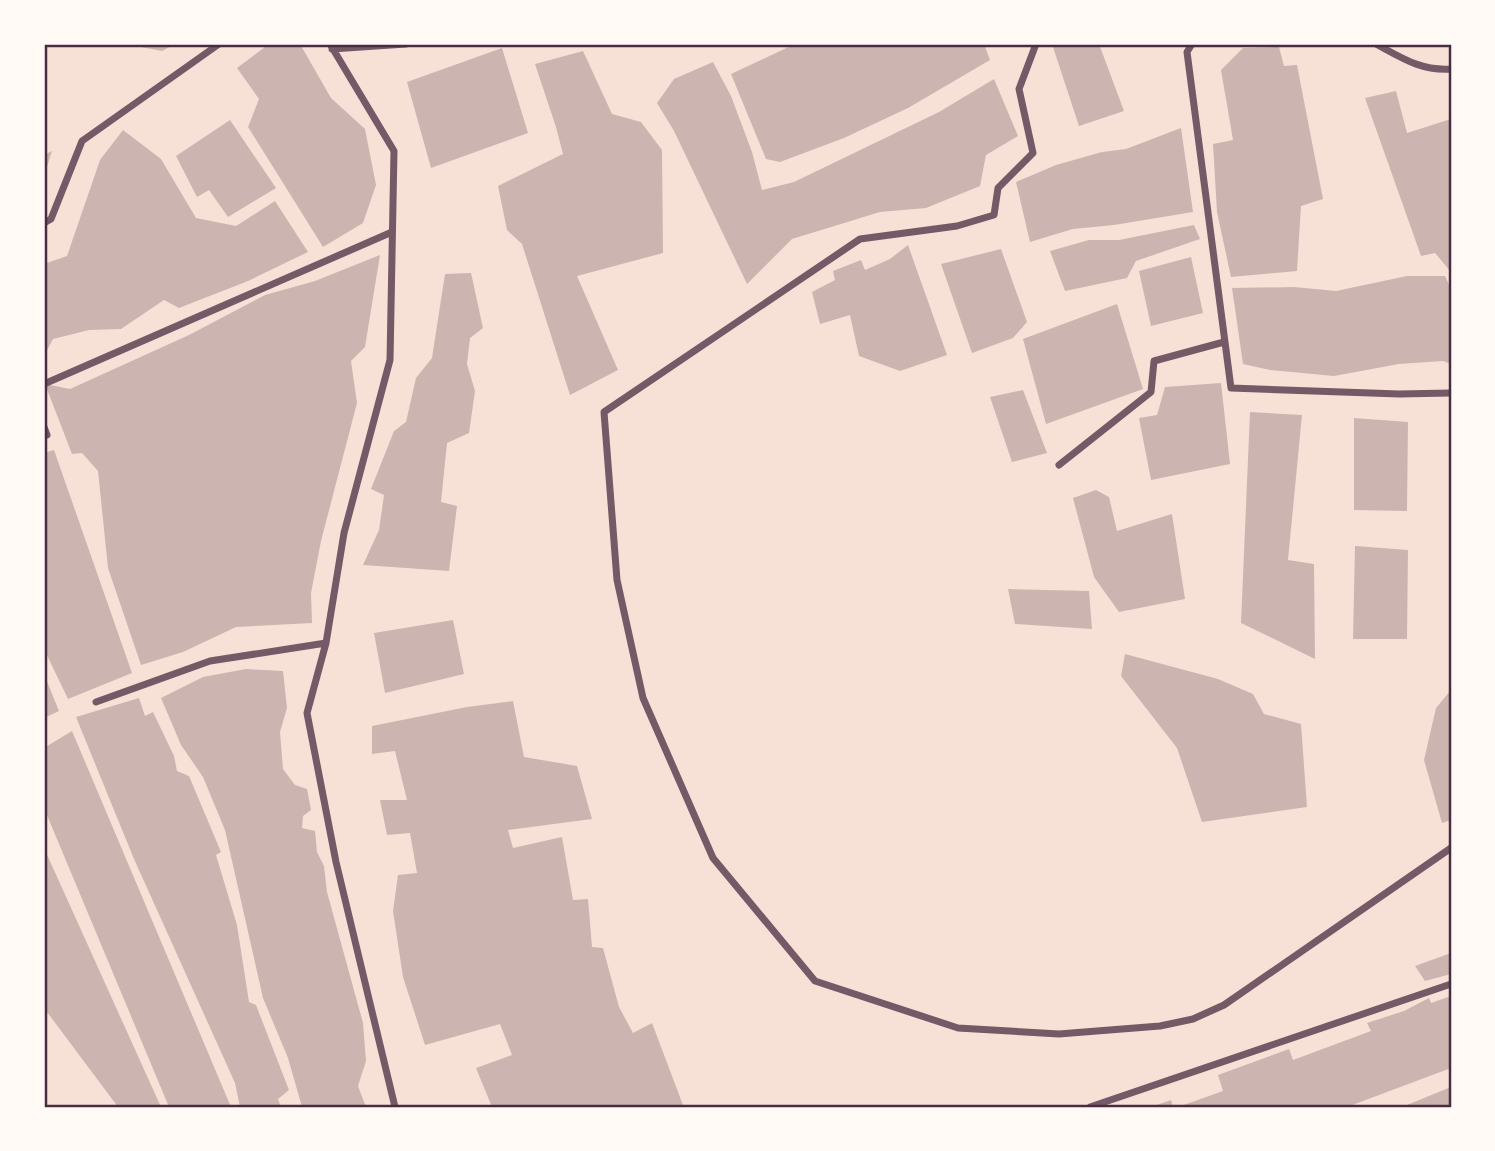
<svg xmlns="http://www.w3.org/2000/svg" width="1495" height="1151" font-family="'Work Sans',sans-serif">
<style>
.building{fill:#ccb4b1}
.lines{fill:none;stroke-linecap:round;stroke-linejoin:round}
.minor{stroke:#755966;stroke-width:7}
.neatline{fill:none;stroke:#4a2c40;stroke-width:2.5}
</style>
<rect width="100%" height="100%" fill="#f7e1d7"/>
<path class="building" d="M 125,44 L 175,44 L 162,51 Z
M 269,44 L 300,44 L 331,98 L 365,129 L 376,185 L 363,223 L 323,247 L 248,127 L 259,99 L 237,68 Z
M 795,44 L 984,44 L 990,60 L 908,108 L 844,138 L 780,162 L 766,159 L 731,74 Z
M 1052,44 L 1099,44 L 1124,111 L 1079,126 Z
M 1279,47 L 1284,66 L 1297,65 L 1323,199 L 1301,206 L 1297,271 L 1231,277 L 1217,212 L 1213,144 L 1233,140 L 1221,70 L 1243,48 Z
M 502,48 L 528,133 L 431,168 L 407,82 Z
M 583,51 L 612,114 L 641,122 L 662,150 L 663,253 L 577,276 L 618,370 L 570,395 L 522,244 L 507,230 L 498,186 L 563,154 L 556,127 L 535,64 Z
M 713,62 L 731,96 L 752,152 L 762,190 L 794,182 L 939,112 L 994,79 L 1018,136 L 986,155 L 980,186 L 926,208 L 880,212 L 792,239 L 747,284 L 674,131 L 657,103 L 674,79 Z
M 1396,91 L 1407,133 L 1451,119 L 1451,272 L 1435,253 L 1421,256 L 1365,98 Z
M 230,120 L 276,188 L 228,217 L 209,190 L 197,197 L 176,156 Z
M 1181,128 L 1193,212 L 1114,225 L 1073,229 L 1030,242 L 1016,182 L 1056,165 L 1102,152 L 1126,149 Z
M 123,130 L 161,159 L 196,218 L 236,226 L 275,201 L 308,252 L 248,281 L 179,308 L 164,300 L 121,329 L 89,330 L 53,339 L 44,356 L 44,264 L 67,256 L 100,160 Z
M 52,151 L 44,176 L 44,155 Z
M 1194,225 L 1200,239 L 1136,261 L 1127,278 L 1065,291 L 1050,251 L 1089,240 L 1119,240 Z
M 908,245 L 947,355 L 900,371 L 859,356 L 850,315 L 820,324 L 812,292 L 835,280 L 833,271 L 861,260 L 865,270 L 890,259 Z
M 1001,249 L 1027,322 L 1013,338 L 972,353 L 941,264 Z
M 380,255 L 365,347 L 351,361 L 357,403 L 321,541 L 311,593 L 312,623 L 236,627 L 183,652 L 141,665 L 108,568 L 98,471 L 82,453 L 72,454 L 45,384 L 70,389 L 189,335 L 265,295 L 315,281 Z
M 1191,257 L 1203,313 L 1151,326 L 1139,271 Z
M 471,273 L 483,328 L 470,338 L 467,364 L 475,391 L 469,433 L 447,443 L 441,502 L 457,506 L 449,571 L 363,565 L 379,530 L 384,495 L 371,489 L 394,431 L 406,422 L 416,378 L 432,358 L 445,274 Z
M 1407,276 L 1445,276 L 1451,289 L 1451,364 L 1443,361 L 1399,364 L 1334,376 L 1270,370 L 1243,364 L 1232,288 L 1294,287 L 1336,291 Z
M 1117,304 L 1143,389 L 1046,424 L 1023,339 Z
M 1221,383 L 1230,464 L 1151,480 L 1139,418 L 1157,415 L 1165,387 Z
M 1023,390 L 1047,453 L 1012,462 L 990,397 Z
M 1250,412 L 1302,415 L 1288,560 L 1314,564 L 1315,659 L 1241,623 Z
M 1354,418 L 1408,422 L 1407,511 L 1354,510 Z
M 54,450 L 132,673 L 68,699 L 44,649 L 44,453 Z
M 1096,490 L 1109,497 L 1117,531 L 1172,514 L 1185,599 L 1119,612 L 1094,577 L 1073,498 Z
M 1355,546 L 1408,550 L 1407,639 L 1353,639 Z
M 1008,589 L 1089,591 L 1092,629 L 1015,624 Z
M 453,620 L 464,674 L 385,693 L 374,633 Z
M 1125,654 L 1218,679 L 1253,694 L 1264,714 L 1301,724 L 1307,807 L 1202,822 L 1177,748 L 1121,676 Z
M 246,669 L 283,671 L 287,708 L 280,732 L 283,769 L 295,785 L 307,789 L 311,810 L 303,816 L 302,828 L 315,831 L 317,852 L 324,866 L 327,892 L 363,1023 L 366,1061 L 358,1086 L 366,1107 L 302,1107 L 288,1058 L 263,998 L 225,830 L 203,777 L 181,745 L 161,698 L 203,677 Z
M 44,674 L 59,711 L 44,718 Z
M 1451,690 L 1451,820 L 1442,823 L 1424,760 L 1436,708 Z
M 139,698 L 145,716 L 153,712 L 174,756 L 177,771 L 189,776 L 221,852 L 216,855 L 237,925 L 249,1002 L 256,1005 L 289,1090 L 278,1099 L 281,1107 L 240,1107 L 235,1083 L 134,859 L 76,717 Z
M 513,701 L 524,757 L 577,766 L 592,819 L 508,830 L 513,848 L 562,837 L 573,900 L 588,899 L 592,947 L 603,948 L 619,1007 L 633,1033 L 652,1023 L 683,1105 L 679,1107 L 492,1107 L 476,1068 L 512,1055 L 500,1024 L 425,1045 L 403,977 L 393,911 L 398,875 L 417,873 L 410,833 L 387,835 L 380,800 L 407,800 L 395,751 L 372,754 L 372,726 L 467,707 Z
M 72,731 L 231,1107 L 169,1107 L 44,808 L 44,748 Z
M 44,848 L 161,1107 L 118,1107 L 44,1008 Z
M 1451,953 L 1451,974 L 1425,981 L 1415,966 Z
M 1451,996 L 1451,1068 L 1347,1107 L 1178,1107 L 1223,1091 L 1218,1075 L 1289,1049 L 1293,1060 L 1371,1031 L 1367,1023 L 1404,1011 L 1429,998 L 1431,1003 Z
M 1451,1087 L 1451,1107 L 1402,1107 Z
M 1171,1100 L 1173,1107 L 1151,1107 Z"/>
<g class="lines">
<path class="minor" d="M 330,44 L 394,151 L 390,360 L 344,533 L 326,643 L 307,713 L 336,862 L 395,1107
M 1036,44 L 1019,89 L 1033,153 L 998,188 L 994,215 L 957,226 L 860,239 L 604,412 L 617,580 L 643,698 L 713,858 L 815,981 L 958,1028 L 1059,1034 L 1160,1026 L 1193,1019 L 1224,1005 L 1451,848
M 1192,44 L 1187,52 L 1231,388 L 1399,394 L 1451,393
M 1376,44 C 1402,58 1421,71 1451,69
M 332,49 L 406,44
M 44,223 L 51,219 L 82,141 L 219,44
M 44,384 L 392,232
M 44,427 L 47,435 L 44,436
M 1059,465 L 1151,392 L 1154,361 L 1224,342
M 96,702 L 210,661 L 326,643
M 1090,1107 L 1451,984"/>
</g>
<rect width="1495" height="1151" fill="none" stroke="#fffaf5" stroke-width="91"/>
<rect x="46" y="46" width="1404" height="1060" class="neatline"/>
</svg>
